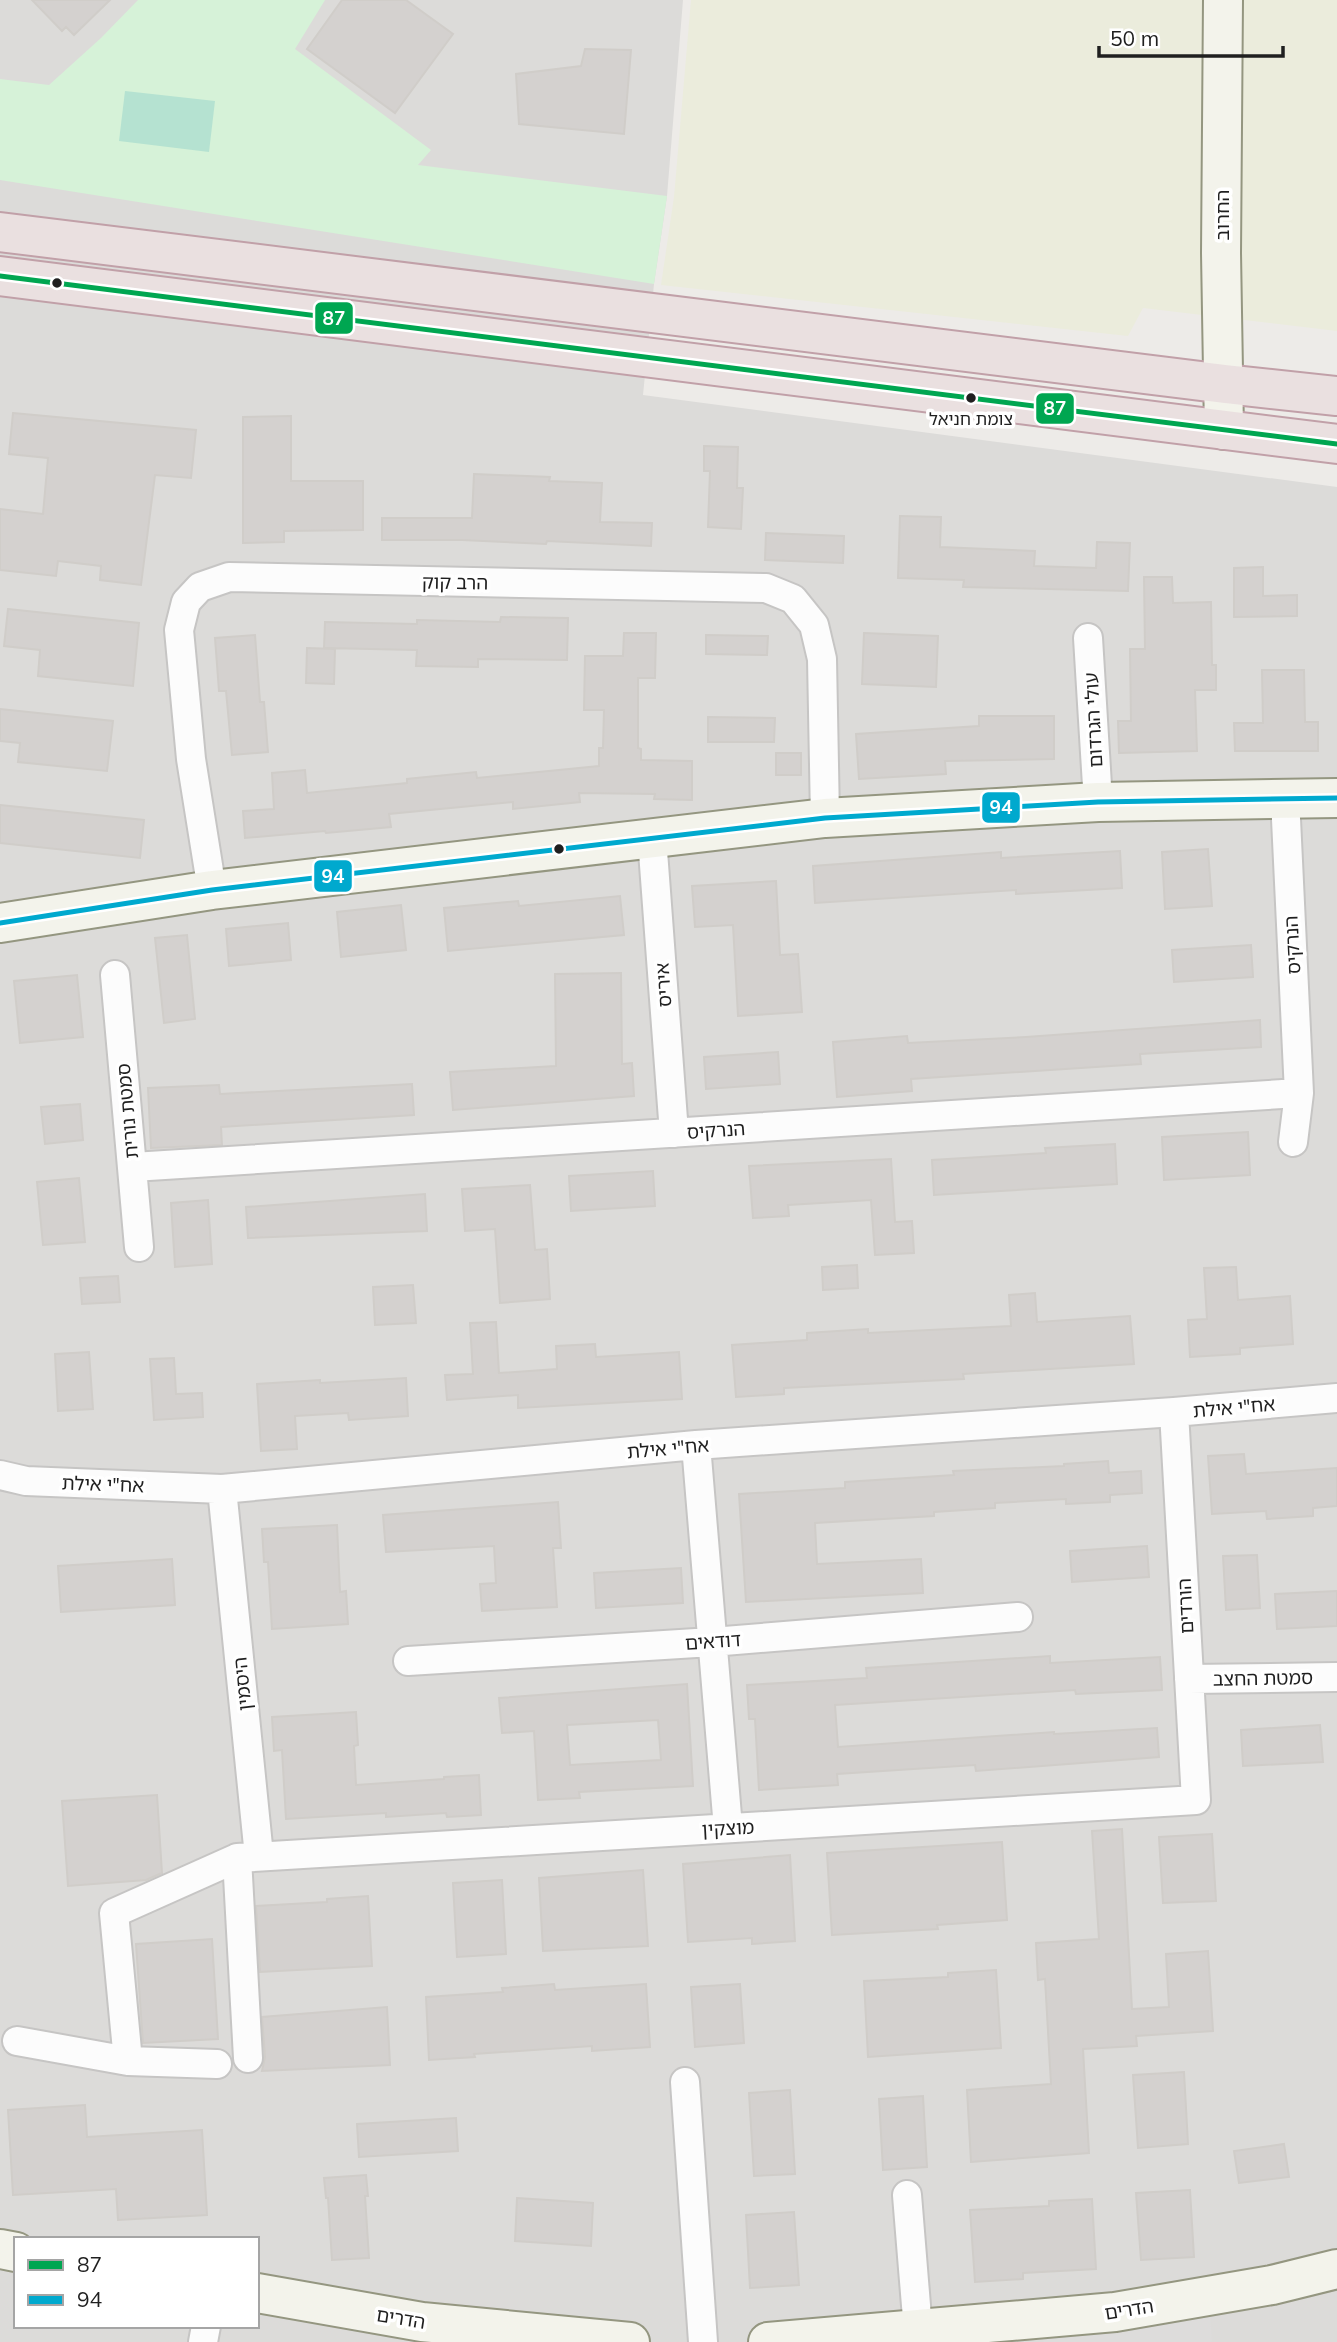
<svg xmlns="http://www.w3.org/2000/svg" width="1337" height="2342" font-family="Mulish,'Noto Sans Hebrew',sans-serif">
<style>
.residential{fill:#dcdbd9;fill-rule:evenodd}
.farmland{fill:#ebecdc}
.park{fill:#d6f2d8}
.pitch{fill:#b5e2d1}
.parking{fill:#dddcdb}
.building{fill:#d4d1cf;stroke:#d0cdc9;stroke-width:2;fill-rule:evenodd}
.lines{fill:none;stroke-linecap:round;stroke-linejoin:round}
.street-casing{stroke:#c6c5c4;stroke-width:32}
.secondary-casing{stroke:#949680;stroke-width:42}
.highway-casing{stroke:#c1a0a8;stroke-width:42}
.street{stroke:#fcfcfc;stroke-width:28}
.secondary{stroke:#f3f3eb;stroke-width:38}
.highway{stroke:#eae0e0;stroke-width:38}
.bus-1-casing{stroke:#fff;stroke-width:10}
.bus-2-casing{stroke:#fff;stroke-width:10}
.bus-1{stroke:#00a651;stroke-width:5}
.bus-2{stroke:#00a9ce;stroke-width:5}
.bus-dot{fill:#1f1f1f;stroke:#fff;stroke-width:2.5}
.labels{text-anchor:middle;stroke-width:7;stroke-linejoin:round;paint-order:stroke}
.bus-label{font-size:17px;fill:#1f1f1f;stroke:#fff}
.street-label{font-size:19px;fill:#1f1f1f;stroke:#fff}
.line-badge{stroke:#fff;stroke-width:2.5}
.badge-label{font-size:19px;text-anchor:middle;font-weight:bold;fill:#fff}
</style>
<rect width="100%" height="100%" fill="#edebe8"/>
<path class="residential" d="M 0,0 L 683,0 L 667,196 L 654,284 L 643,395 L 1337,487 L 1337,2342 L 0,2342 ZM 16,2239 L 257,2239 L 257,2326 L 16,2326 Z"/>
<path class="farmland" d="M 691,0 L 1337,0 L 1337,331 L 1143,308 L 1128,336 L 661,285 L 674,197 Z"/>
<path class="park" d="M 138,0 L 325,0 L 295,49 L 431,150 L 418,165 L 667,196 L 654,284 L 0,180 L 0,79 L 49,85 L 101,38 Z"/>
<path class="pitch" d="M 125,91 L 215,101 L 209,152 L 119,141 Z"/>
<path class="parking" d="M 1209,2296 L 1212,2342 L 1043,2342 L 1044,2319 Z"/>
<path class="building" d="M 32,0 L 110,0 L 74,35 L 66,27 L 62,31 Z
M 342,0 L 406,0 L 453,34 L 395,113 L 307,49 Z
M 585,49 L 631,50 L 624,134 L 519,124 L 516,74 L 581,66 Z
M 13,413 L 196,430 L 191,478 L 155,475 L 141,585 L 100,580 L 101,566 L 58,561 L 56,576 L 0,570 L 0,509 L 43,514 L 48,458 L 9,454 Z
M 291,416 L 291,481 L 363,481 L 363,530 L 284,531 L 284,542 L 243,543 L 243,417 Z
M 704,446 L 738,447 L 737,488 L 743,488 L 741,529 L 708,527 L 710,471 L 704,471 Z
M 474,474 L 550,477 L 549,481 L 602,483 L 600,522 L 652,523 L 651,546 L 547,541 L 546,544 L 462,540 L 382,540 L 382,518 L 472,518 Z
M 900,516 L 941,517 L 940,547 L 1035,551 L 1034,566 L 1096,568 L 1097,542 L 1130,543 L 1128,591 L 963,587 L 964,580 L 898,578 Z
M 766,533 L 844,536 L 843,563 L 765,560 Z
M 1263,567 L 1263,596 L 1297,595 L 1297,616 L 1234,617 L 1234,568 Z
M 1144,577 L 1172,577 L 1173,603 L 1211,602 L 1212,665 L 1216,665 L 1216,690 L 1195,690 L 1197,751 L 1119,753 L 1118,721 L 1131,721 L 1130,649 L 1145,649 Z
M 8,609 L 139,623 L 133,686 L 38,676 L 40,650 L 4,646 Z
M 501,617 L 568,618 L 567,660 L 478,659 L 478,667 L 416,666 L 417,650 L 324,648 L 325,622 L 417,624 L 417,620 L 500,622 Z
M 624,633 L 656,633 L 655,678 L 638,678 L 638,748 L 641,749 L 641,760 L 692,761 L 692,800 L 654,799 L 655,794 L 579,793 L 580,802 L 513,809 L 513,802 L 389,814 L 391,827 L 326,833 L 325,831 L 245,838 L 243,811 L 274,809 L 272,773 L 305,770 L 307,793 L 407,783 L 407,779 L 476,772 L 477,778 L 599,766 L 599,748 L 603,748 L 604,710 L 584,710 L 585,656 L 623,656 Z
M 864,633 L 938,636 L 936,687 L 862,684 Z
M 255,635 L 260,702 L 264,702 L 268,752 L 232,755 L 226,691 L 219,691 L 215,638 Z
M 706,635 L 768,636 L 767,655 L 706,654 Z
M 307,648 L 335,649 L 334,684 L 306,683 Z
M 1262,670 L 1304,670 L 1305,722 L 1318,722 L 1318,751 L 1235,751 L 1234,723 L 1263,723 Z
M 0,709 L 113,721 L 107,771 L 18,762 L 20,743 L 0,741 Z
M 979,716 L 1054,716 L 1054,759 L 945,761 L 946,774 L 859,779 L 856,734 L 979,726 Z
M 708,717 L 775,718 L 774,742 L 708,742 Z
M 776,753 L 801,753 L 801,775 L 776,775 Z
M 0,805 L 144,820 L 140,858 L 0,843 Z
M 1208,849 L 1212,906 L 1165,909 L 1162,852 Z
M 1120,851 L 1122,888 L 1016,894 L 1016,890 L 815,903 L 813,866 L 1001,852 L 1001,858 Z
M 776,881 L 780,955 L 798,954 L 802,1012 L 738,1016 L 733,925 L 695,927 L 692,886 Z
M 620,896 L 624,935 L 448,951 L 444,908 L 518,901 L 519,906 Z
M 401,905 L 406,950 L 341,957 L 337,912 Z
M 288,923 L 291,960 L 229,966 L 226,929 Z
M 187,935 L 195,1019 L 164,1023 L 155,938 Z
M 1251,945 L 1253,977 L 1174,982 L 1172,950 Z
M 621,973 L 622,1064 L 632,1063 L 634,1096 L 453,1110 L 450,1072 L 556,1066 L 555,974 Z
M 77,975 L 83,1037 L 20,1043 L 14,981 Z
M 1260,1020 L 1261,1047 L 1140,1054 L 1141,1064 L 911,1079 L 912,1091 L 837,1097 L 833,1042 L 907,1036 L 908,1043 L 1026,1037 Z
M 778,1052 L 780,1084 L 706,1089 L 704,1057 Z
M 412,1084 L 414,1115 L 221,1127 L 222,1145 L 151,1148 L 148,1088 L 219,1085 L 220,1094 Z
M 80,1104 L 83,1140 L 45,1144 L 41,1107 Z
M 1248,1132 L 1250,1175 L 1164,1180 L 1162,1137 Z
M 1115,1144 L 1117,1184 L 934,1195 L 932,1160 L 1046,1153 L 1045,1148 Z
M 891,1159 L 895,1222 L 912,1221 L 914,1253 L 875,1255 L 871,1200 L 788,1205 L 789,1216 L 753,1218 L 749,1166 Z
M 653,1171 L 655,1206 L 571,1211 L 569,1176 Z
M 79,1178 L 85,1242 L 43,1245 L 37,1182 Z
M 530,1185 L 535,1250 L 547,1249 L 550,1299 L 500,1303 L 495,1229 L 465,1231 L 462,1189 Z
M 425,1194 L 427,1231 L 248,1238 L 246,1207 Z
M 208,1200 L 212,1264 L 175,1267 L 171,1203 Z
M 857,1265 L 858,1288 L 823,1290 L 822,1267 Z
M 1236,1267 L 1238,1300 L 1290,1296 L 1293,1344 L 1240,1348 L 1240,1354 L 1190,1357 L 1188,1320 L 1207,1319 L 1204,1268 Z
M 118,1276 L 120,1302 L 82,1304 L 80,1278 Z
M 413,1285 L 416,1323 L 375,1325 L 373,1287 Z
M 1035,1293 L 1037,1322 L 1130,1316 L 1134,1364 L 963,1374 L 964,1379 L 784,1388 L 784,1394 L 736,1397 L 732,1345 L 807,1340 L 807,1333 L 868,1329 L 868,1333 L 1011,1326 L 1009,1295 Z
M 496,1322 L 499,1373 L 557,1369 L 556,1346 L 595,1344 L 596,1357 L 679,1352 L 682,1399 L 518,1408 L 518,1395 L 447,1400 L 445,1375 L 473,1374 L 470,1323 Z
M 89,1352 L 93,1409 L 58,1411 L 55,1354 Z
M 174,1358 L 176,1394 L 202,1393 L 203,1417 L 154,1420 L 150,1359 Z
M 406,1378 L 408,1416 L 349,1420 L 348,1413 L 295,1416 L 297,1449 L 261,1451 L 257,1384 L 320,1380 L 320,1383 Z
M 1244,1454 L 1246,1474 L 1337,1468 L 1337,1506 L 1313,1508 L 1313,1516 L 1267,1519 L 1266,1511 L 1212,1514 L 1208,1456 Z
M 1108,1461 L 1109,1473 L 1141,1471 L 1142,1493 L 1110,1495 L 1110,1502 L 1066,1504 L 1066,1499 L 995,1503 L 995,1508 L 934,1512 L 934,1516 L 815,1523 L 817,1564 L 921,1559 L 923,1593 L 746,1602 L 739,1494 L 845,1488 L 845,1482 L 954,1475 L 953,1471 L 1064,1466 L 1064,1464 Z
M 558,1502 L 561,1548 L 553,1548 L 557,1607 L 482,1611 L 480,1584 L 496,1583 L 494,1546 L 386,1552 L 383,1515 Z
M 337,1525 L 340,1592 L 346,1591 L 348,1624 L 272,1629 L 268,1562 L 264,1562 L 262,1529 Z
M 1147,1546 L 1149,1577 L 1072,1582 L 1070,1551 Z
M 1257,1555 L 1260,1608 L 1226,1610 L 1223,1556 Z
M 172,1559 L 175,1605 L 61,1612 L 58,1566 Z
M 681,1568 L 683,1603 L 596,1608 L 594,1573 Z
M 1337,1591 L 1337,1626 L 1277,1629 L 1275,1594 Z
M 1050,1656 L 1050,1663 L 1160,1657 L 1162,1690 L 1076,1694 L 1075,1690 L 835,1705 L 838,1747 L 1054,1732 L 1054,1734 L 1157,1728 L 1159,1757 L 976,1771 L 975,1765 L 837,1774 L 838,1785 L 759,1790 L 755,1719 L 749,1719 L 747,1685 L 867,1678 L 866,1668 Z
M 687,1684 L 693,1786 L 579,1792 L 580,1798 L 538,1800 L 534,1731 L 502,1733 L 499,1698 ZM 658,1720 L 661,1760 L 570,1765 L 567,1725 Z
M 356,1712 L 358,1745 L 354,1746 L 356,1785 L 444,1779 L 444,1777 L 479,1775 L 481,1815 L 447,1817 L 446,1813 L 386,1817 L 386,1813 L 286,1819 L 282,1750 L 274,1751 L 272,1717 Z
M 1320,1725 L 1323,1762 L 1243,1766 L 1241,1730 Z
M 157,1795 L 162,1873 L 146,1880 L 68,1886 L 62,1801 Z
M 1122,1829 L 1132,2009 L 1169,2007 L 1166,1954 L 1208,1951 L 1213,2031 L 1136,2036 L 1137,2046 L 1083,2049 L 1089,2153 L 971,2162 L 967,2090 L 1051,2084 L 1045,1979 L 1038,1980 L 1036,1943 L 1099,1939 L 1092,1831 Z
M 1212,1834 L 1216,1901 L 1163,1903 L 1159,1837 Z
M 1002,1842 L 1007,1920 L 937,1925 L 938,1929 L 832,1935 L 827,1853 Z
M 790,1855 L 795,1941 L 752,1944 L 752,1938 L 688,1942 L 683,1864 Z
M 643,1870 L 648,1946 L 543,1951 L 539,1878 Z
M 502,1880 L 506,1954 L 457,1957 L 453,1883 Z
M 368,1896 L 372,1966 L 260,1972 L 256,1906 L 327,1902 L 327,1899 Z
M 212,1939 L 218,2039 L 143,2043 L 136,1944 Z
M 996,1970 L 1001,2048 L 868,2057 L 864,1981 L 948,1977 L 948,1973 Z
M 554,1984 L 555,1990 L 646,1984 L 650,2047 L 592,2051 L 592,2046 L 474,2054 L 475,2057 L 429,2060 L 426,1997 L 503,1992 L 502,1988 Z
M 740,1984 L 744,2043 L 695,2047 L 691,1987 Z
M 387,2007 L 390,2065 L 262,2071 L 265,2057 L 262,2017 Z
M 1184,2072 L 1188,2144 L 1138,2148 L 1133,2075 Z
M 790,2090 L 795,2174 L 754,2176 L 749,2093 Z
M 923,2096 L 927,2167 L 883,2170 L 879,2099 Z
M 85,2105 L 87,2137 L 202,2130 L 207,2215 L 118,2220 L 116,2189 L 13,2195 L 8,2110 Z
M 456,2118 L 458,2151 L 359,2157 L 357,2124 Z
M 1284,2144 L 1289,2177 L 1239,2183 L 1234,2151 Z
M 366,2175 L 368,2196 L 365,2196 L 369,2258 L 332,2260 L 328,2198 L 326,2198 L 324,2178 Z
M 1190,2190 L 1194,2257 L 1141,2260 L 1136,2193 Z
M 517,2198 L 593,2203 L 591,2246 L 515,2241 Z
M 1092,2199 L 1096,2269 L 1023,2273 L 1023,2279 L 975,2282 L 970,2210 L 1049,2206 L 1049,2201 Z
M 794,2212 L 799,2285 L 750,2288 L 746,2215 Z"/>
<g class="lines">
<defs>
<path id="street" d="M 1088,638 L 1098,802
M 1285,798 L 1299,1093 L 1293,1142
M 652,838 L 674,1133
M 212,890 L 191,759 L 179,630 L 186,602 L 200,587 L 229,577 L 766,588 L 793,599 L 814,625 L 822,659 L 825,818
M 115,975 L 139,1247
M 133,1167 L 1299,1093
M 696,1445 L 728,1828
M 0,1475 L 26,1481 L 222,1489 L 696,1445 L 1174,1412 L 1337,1398
M 222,1489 L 259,1856
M 408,1661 L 712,1642 L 1018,1617
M 1189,1679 L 1337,1677
M 17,2041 L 128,2061 L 217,2064
M 248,2058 L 237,1858 L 1196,1800 L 1174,1412
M 128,2061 L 114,1913 L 237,1858
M 685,2082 L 703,2342
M 907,2195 L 918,2330
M 203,2342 L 206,2326"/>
<path id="secondary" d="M 1223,0 L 1221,253 L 1224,430
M 0,923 L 212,890 L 825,818 L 1098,802 L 1337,798
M 0,2249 L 16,2252
M 257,2293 L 422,2322 L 630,2342
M 768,2342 L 1115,2312 L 1272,2285 L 1337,2269"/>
<path id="highway" d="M 0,232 L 1225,384 L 1337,396
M 0,276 L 1337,444"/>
</defs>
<use href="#street" class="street-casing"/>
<use href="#secondary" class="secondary-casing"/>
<use href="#highway" class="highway-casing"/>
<use href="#street" class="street"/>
<use href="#secondary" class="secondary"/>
<use href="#highway" class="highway"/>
<defs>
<path id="bus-1" d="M 0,276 L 1337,444"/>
<path id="bus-2" d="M 0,923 L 212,890 L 825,818 L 1098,802 L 1337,798"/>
</defs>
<use href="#bus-1" class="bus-1-casing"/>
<use href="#bus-2" class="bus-2-casing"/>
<use href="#bus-1" class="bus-1"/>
<use href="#bus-2" class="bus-2"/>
</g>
<g class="bus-dot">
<circle cx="57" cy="283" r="6"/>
<circle cx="971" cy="398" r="6"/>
<circle cx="559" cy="849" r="6"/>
</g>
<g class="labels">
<g class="bus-label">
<text x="971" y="425">צומת חניאל</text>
</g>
<g class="street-label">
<text transform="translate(1222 215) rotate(-90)" y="7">החרוב</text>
<text transform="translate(455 582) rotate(1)" y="7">הרב קוק</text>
<text transform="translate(1093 720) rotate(-93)" y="7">עולי הגרדום</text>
<text transform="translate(1292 945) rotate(-93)" y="7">הנרקיס</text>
<text transform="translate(663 985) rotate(-94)" y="7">איריס</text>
<text transform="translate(127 1111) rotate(-95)" y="7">סמטת נורית</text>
<text transform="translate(716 1130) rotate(-4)" y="7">הנרקיס</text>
<text transform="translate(1234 1407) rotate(-5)" y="7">אח"י אילת</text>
<text transform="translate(668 1448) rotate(-5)" y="7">אח"י אילת</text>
<text transform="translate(103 1484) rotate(2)" y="7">אח"י אילת</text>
<text transform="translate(1185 1606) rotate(-93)" y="7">הורדים</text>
<text transform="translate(713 1641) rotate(-4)" y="7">דודאים</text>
<text transform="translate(1263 1678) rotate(-1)" y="7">סמטת החצב</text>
<text transform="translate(242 1684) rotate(-96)" y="7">היסמין</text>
<text transform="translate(728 1828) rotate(-3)" y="7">מוצקין</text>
<text transform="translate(1129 2309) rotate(-9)" y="7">הדרים</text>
<text transform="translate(401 2318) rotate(9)" y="7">הדרים</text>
</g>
</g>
<g class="line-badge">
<rect x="314" y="301" width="40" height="34" rx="7" fill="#00a651"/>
<rect x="1035" y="392" width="40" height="33" rx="7" fill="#00a651"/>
<rect x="981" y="791" width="40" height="33" rx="7" fill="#00a9ce"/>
<rect x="313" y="859" width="40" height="34" rx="7" fill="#00a9ce"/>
</g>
<g class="badge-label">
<text x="334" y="325">87</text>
<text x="1055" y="415">87</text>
<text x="1001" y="814">94</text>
<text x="333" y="883">94</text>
</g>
<rect x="14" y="2237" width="245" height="91" fill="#ffffff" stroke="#a5a5a5" stroke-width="2"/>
<rect x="28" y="2260" width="35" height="10" fill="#00a651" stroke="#a5a5a5" stroke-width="2"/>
<text x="77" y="2272" font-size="21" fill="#1f1f1f">87</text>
<rect x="28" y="2295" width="35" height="10" fill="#00a9ce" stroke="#a5a5a5" stroke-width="2"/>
<text x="77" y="2307" font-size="21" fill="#1f1f1f">94</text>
<path d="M1099 46v10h184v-10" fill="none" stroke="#1f1f1f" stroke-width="3.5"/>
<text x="1110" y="46" font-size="21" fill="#1f1f1f" stroke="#ffffff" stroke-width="5" paint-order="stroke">50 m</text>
</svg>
